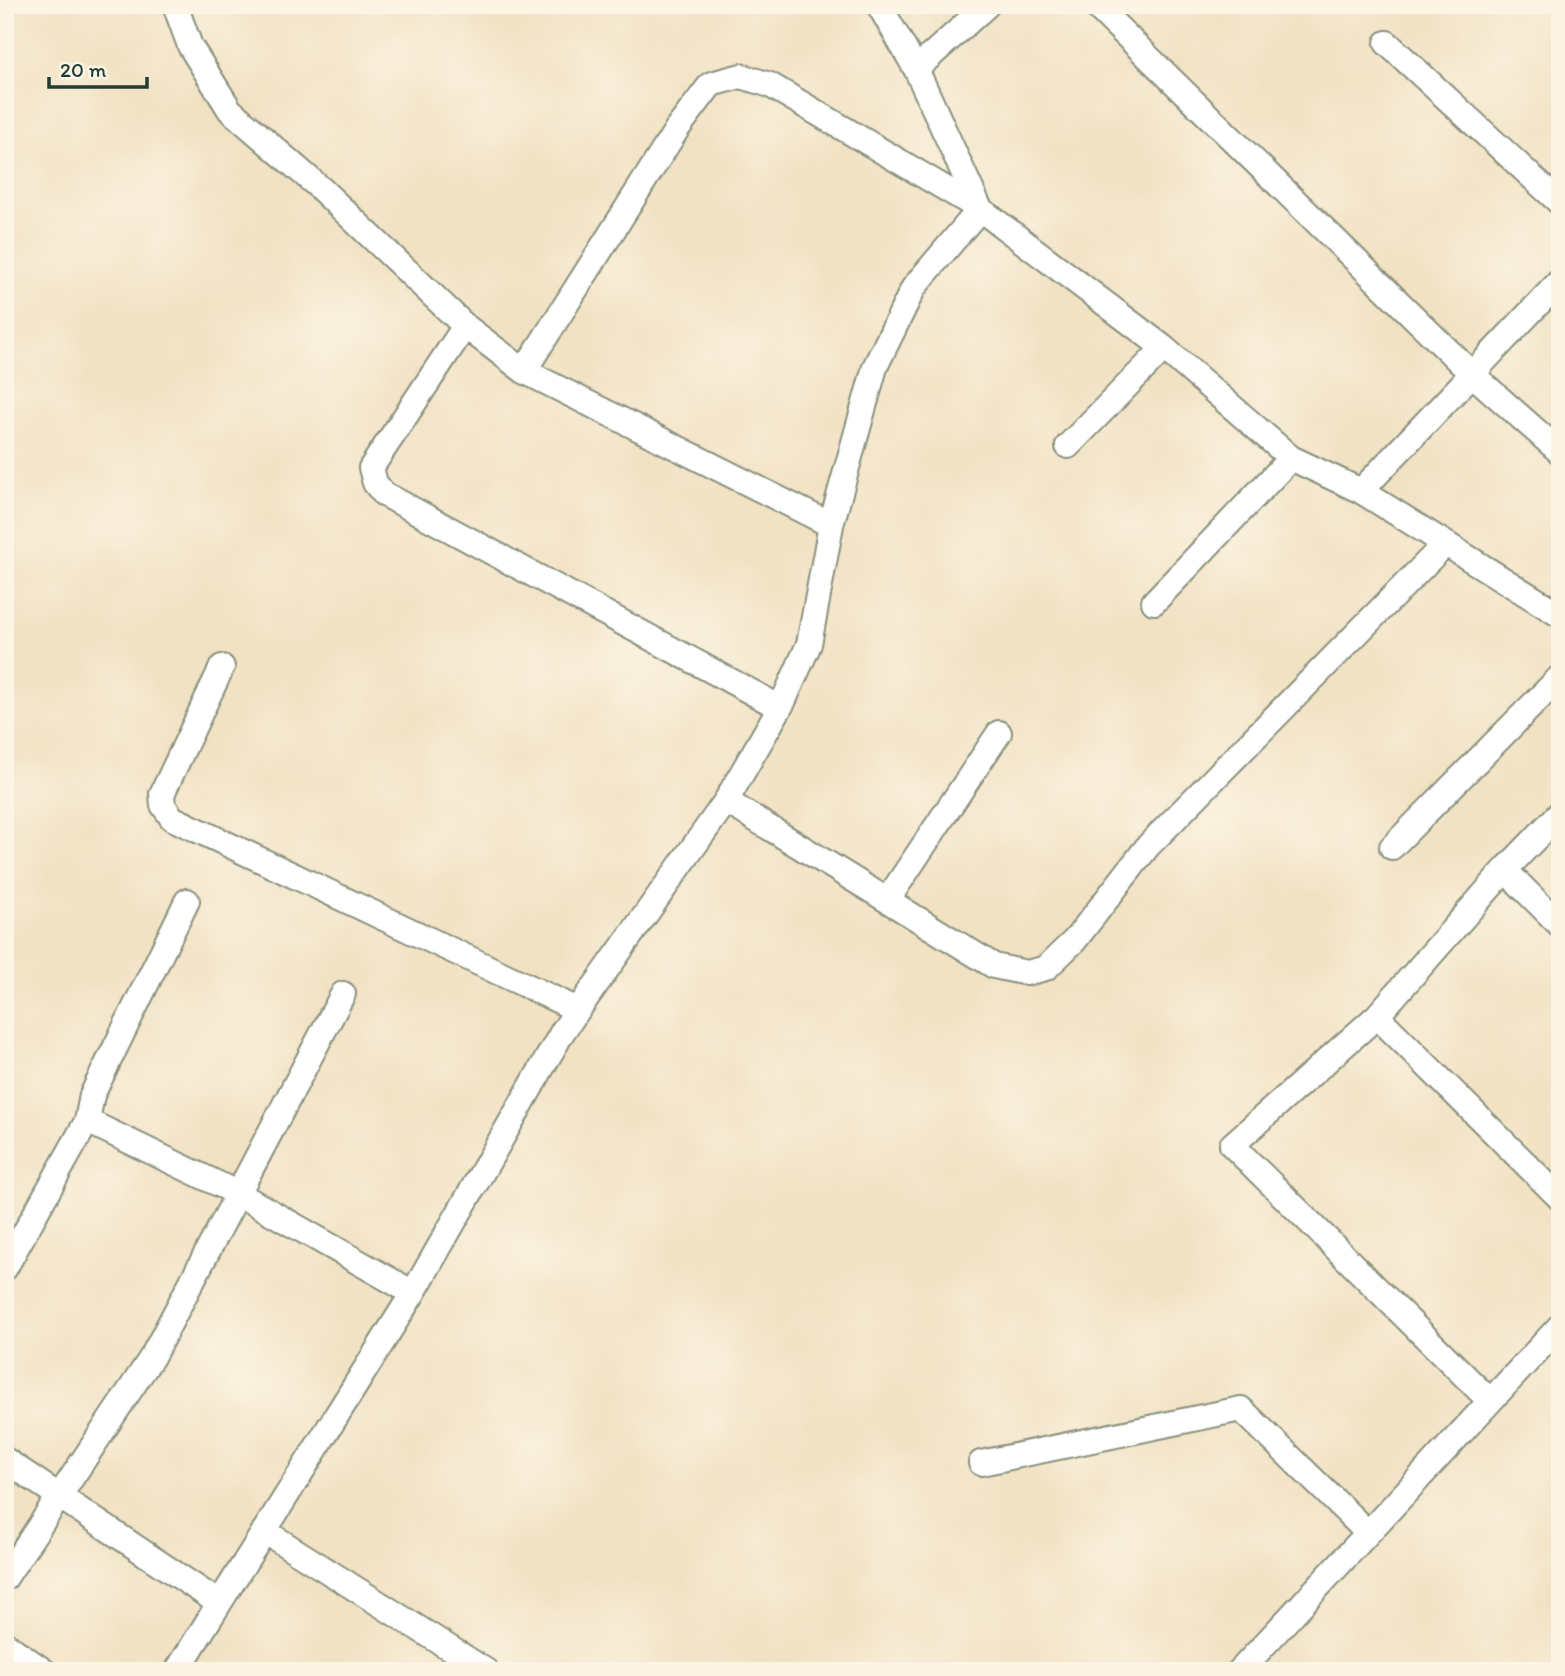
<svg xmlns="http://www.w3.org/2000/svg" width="1565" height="1676" font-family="Itim,sans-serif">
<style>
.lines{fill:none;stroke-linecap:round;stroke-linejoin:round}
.street-casing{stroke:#88907c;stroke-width:28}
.street{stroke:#fff;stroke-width:24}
</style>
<rect width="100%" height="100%" fill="#fcf5e5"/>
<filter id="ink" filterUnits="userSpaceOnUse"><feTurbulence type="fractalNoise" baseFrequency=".0143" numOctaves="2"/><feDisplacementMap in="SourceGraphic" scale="14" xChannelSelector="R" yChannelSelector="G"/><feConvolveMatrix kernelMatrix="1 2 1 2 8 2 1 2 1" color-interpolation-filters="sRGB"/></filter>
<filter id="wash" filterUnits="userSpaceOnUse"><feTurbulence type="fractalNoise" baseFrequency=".00686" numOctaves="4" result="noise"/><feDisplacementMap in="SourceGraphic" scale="28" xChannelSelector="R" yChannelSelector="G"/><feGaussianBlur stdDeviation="1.57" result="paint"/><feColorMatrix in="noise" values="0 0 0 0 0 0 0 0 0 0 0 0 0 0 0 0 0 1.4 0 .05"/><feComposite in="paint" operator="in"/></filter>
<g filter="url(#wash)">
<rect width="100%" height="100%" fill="#f2e2c4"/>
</g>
<g filter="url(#ink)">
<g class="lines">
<defs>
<path id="street" d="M 175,5 L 190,46 L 230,110 L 320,188 L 465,326 L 524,371 L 831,525
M 879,5 L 916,69 L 980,209
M 1095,5 L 1472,374 L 1560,452
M 1387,43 L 1560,203
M 916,69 L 987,5
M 465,326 L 371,468 L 375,483 L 384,494 L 779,707
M 524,371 L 677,129 L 711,84 L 741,76 L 770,85 L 980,209
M 1068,446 L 1164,348
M 1361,491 L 1560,281
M 1154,602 L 1291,458
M 222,667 L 162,794 L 163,805 L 172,818 L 578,1010
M 726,801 L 994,966 L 1027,973 L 1046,968 L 1075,940 L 1148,846 L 1445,544
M 1560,813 L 1505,870 L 1560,925
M 1392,847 L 1560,677
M 888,899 L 999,733
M 1377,1016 L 1560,1198
M 87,1121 L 237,1193 L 413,1293
M 5,1268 L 87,1121 L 92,1095 L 187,901
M 1490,1401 L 1232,1145 L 1377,1016 L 1505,870
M 5,1460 L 219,1603
M 981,1463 L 1241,1409 L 1368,1533
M 264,1531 L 486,1671
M 5,1578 L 152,1357 L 343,994
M 5,1644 L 44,1671
M 177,1671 L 413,1293 L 563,1031 L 726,801 L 783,702 L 809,644 L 831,525 L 875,367 L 914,287 L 980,209 L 1164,348 L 1291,458 L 1361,491 L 1560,615
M 1240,1671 L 1560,1326"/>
</defs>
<use href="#street" class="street-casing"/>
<use href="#street" class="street"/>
</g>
</g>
<rect width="1565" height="1676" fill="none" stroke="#fcf5e5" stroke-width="28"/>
<path d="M49 77v10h98v-10" fill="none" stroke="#1f3d34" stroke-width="3.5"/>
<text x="60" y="77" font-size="21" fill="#1f3d34" stroke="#fcf5e5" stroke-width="5" paint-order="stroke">20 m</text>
</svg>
